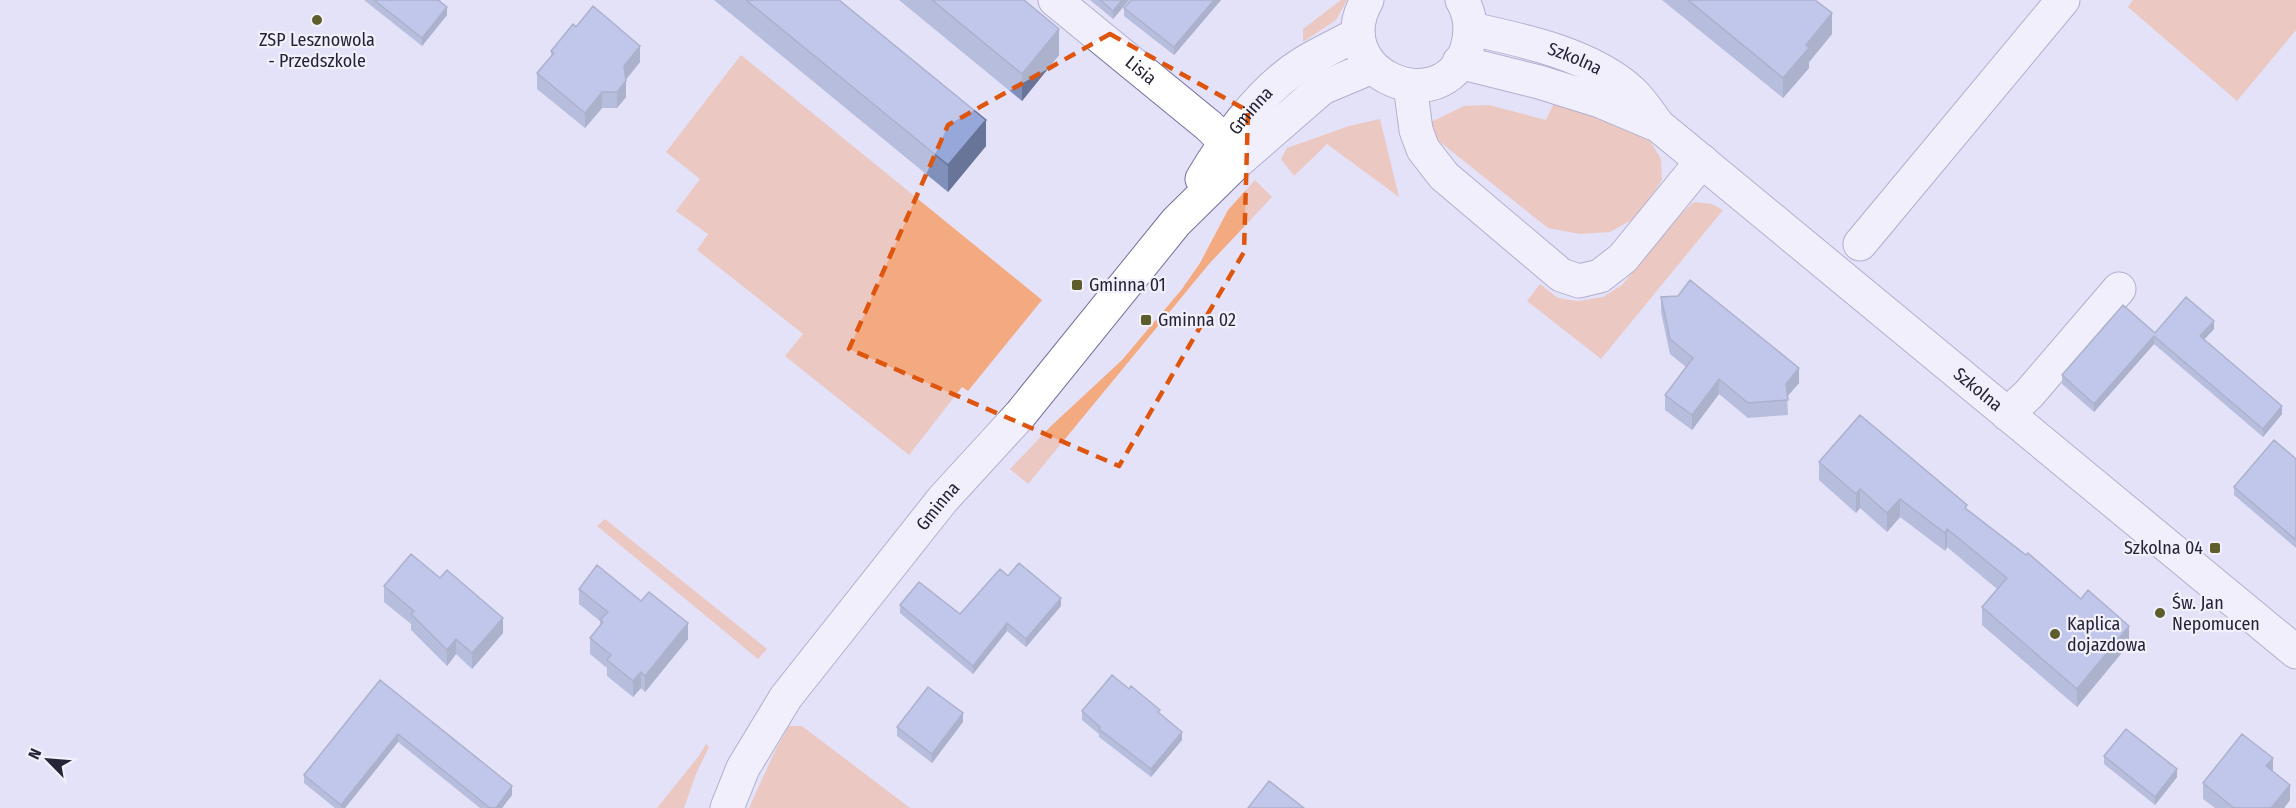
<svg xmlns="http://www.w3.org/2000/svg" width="2296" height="808" font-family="'Fira Sans Condensed',sans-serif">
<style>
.green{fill:#f4aa81}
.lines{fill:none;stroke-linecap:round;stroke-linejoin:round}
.minor-casing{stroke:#756fa0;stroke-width:35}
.minor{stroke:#fff;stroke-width:33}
.wall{fill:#8190bb}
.shaded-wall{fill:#697598}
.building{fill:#96a7d9;stroke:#697598;stroke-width:1.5}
.marked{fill:none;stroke:#de560e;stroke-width:4.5;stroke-dasharray:12 8;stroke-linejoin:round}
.poi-dot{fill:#5d5e2b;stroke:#f1f0fc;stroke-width:2}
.labels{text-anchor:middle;stroke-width:4.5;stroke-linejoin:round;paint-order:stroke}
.poi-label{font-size:18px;fill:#252337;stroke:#f1f0fc;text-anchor:start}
.street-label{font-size:18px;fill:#252337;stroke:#f1f0fc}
</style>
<rect width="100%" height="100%" fill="#e4e2f8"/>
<path class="green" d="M 1341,0 L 1347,0 L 1336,20 L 1303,42 L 1303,29 Z
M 2133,0 L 2296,0 L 2296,30 L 2237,101 L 2128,7 Z
M 741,55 L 1042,300 L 968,391 L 962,387 L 909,455 L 785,356 L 803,334 L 697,250 L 708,234 L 676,211 L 700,179 L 666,152 Z
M 1554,103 L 1618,123 L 1650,141 L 1661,159 L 1662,180 L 1637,217 L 1610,232 L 1580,234 L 1548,228 L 1440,142 L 1429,123 L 1464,106 L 1489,105 L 1546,120 Z
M 1380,119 L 1399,197 L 1327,144 L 1294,176 L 1281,159 L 1287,148 L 1349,126 Z
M 1255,180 L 1272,197 L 1209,264 L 1028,484 L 1010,469 L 1050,427 L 1122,360 L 1182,289 L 1200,263 L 1228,210 Z
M 1694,202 L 1712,204 L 1723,210 L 1601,359 L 1527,301 L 1540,284 L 1558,298 L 1578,301 L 1603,297 L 1622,285 L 1683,212 Z
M 605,519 L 767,649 L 758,659 L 597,526 Z
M 789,726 L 802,726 L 910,808 L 749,808 L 775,751 Z
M 706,744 L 709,747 L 696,774 L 684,808 L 657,808 L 698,757 Z"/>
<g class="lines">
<defs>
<g id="minor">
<path id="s1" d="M 1055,0 L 1209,126 L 1225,142"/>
<path d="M 1367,0 C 1325,74 1443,123 1467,48 C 1472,31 1471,15 1462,0"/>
<path id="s2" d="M 1471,29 C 1523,40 1593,55 1633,93 C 1643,103 1650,115 1659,126 L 2296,652"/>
<path d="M 1459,62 L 1539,82 L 1600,101 L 1652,123"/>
<path d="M 1410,85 L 1416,130 L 1423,149 L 1444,176 L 1561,275 L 1579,281 L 1600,276 L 1623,258 L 1702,161"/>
<path id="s3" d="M 1202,179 C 1227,137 1262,88 1305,62 C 1322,52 1341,43 1358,34"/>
<path d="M 1860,244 L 2063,0"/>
<path d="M 2007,414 L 2028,395 L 2119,289"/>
<path id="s4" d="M 727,808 L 743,768 L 786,697 L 943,499 L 1020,415 L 1176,222 L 1237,162 L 1322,88 L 1372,67"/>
</g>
</defs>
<use href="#minor" class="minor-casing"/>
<use href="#minor" class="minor"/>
</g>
<path class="wall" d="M 364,0 L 441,0 L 440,1 L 447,15 L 422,46 Z
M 714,0 L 839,0 L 986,146 L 948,192 Z
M 899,0 L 1024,0 L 1059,55 L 1022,101 Z
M 1090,0 L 1129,0 L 1113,19 Z
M 1131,0 L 1221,0 L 1174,55 L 1124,16 L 1124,8 Z
M 1662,0 L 1815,0 L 1832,34 L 1809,62 L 1809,68 L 1783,98 Z
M 576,27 L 640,62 L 626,79 L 626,97 L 617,108 L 602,108 L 585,128 L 537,89 L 537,73 L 551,56 L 551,51 Z
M 1661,297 L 1799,383 L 1787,396 L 1788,415 L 1748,418 L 1719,394 L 1692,430 L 1665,410 L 1665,395 L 1686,367 L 1670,354 L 1661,312 Z
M 2214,329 L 2204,339 L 2282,414 L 2263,437 L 2154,344 L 2094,412 L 2062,384 L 2062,375 L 2155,333 Z
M 2296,459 L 2296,548 L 2234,495 L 2234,487 Z
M 1819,462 L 1967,510 L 2129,644 L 2077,707 L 1982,625 L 1982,607 L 1997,589 L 1947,547 L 1945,551 L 1900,517 L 1887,532 L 1860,508 L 1856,513 L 1819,480 Z
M 1008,576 L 1061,606 L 1026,647 L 1007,631 L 973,674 L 900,613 L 900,605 L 960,614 Z
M 384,586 L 503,633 L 472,669 L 456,654 L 447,666 L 411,630 L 411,624 L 384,602 Z
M 579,589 L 688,639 L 645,692 L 641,688 L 633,697 L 607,676 L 607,668 L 590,654 L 590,638 L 600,625 L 600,621 L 579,604 Z
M 380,680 L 512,795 L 502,808 L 480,808 L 398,742 L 345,808 L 335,808 L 304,783 L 304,775 Z
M 1082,711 L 1160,714 L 1182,740 L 1151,777 L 1099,737 L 1099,734 L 1082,720 Z
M 963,722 L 932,763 L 897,736 L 897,727 Z
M 2104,756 L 2177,777 L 2155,805 L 2104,764 Z
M 2273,771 L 2290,800 L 2284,808 L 2215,808 L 2203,799 L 2203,783 Z"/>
<path class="shaded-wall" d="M 1122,0 L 1129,0 L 1113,19 L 1113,11 Z
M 1214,0 L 1221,0 L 1174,55 L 1174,47 Z
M 447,7 L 447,15 L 422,46 L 422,38 Z
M 1832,13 L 1832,34 L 1809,62 L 1809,68 L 1783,98 L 1783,78 L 1806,45 Z
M 1059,29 L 1059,55 L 1022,101 L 1022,74 Z
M 640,46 L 640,62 L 624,82 L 624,66 Z
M 626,81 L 626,97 L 617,108 L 617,92 Z
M 602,92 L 602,108 L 585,128 L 585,113 Z
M 986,120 L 986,146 L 948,192 L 948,165 Z
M 2214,321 L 2214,329 L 2200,344 L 2200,336 Z
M 2154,336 L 2154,344 L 2094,412 L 2094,404 Z
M 1799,368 L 1799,383 L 1786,398 L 1786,384 Z
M 1719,379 L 1719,394 L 1692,430 L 1692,415 Z
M 2282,406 L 2282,414 L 2263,437 L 2263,429 Z
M 1860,489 L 1860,508 L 1856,513 L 1856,494 Z
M 1900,499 L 1900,517 L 1887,532 L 1887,513 Z
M 1947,529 L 1947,547 L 1945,551 L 1945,533 Z
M 1061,598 L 1061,606 L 1026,647 L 1026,639 Z
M 503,618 L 503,633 L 472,669 L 472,653 Z
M 688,623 L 688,639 L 645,692 L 645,676 Z
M 1007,623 L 1007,631 L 973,674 L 973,666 Z
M 2129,626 L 2129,644 L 2077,707 L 2077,689 Z
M 456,639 L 456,654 L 447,666 L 447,650 Z
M 641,672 L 641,688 L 633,697 L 633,681 Z
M 963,713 L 963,722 L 932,763 L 932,754 Z
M 1182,732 L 1182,740 L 1151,777 L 1151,769 Z
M 398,734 L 398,742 L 345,808 L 341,808 L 341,805 Z
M 2273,758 L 2273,773 L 2266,766 Z
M 2177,769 L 2177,777 L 2155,805 L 2155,797 Z
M 2290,785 L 2290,800 L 2284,808 L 2271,808 Z
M 512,786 L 512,795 L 502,808 L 496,808 Z"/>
<path class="building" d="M 374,0 L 438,0 L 447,7 L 422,38 Z
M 746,0 L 839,0 L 986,120 L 948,165 Z
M 932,0 L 1024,0 L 1059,29 L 1022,74 Z
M 1100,0 L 1122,0 L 1113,11 Z
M 1131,0 L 1214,0 L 1174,47 L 1124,8 Z
M 1688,0 L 1815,0 L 1832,13 L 1806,45 L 1809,48 L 1783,78 Z
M 593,6 L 640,46 L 624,66 L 626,81 L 617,92 L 602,92 L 585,113 L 537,73 L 554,53 L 551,51 L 573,24 L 576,27 Z
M 1690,280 L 1799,368 L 1786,384 L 1788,400 L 1748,403 L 1719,379 L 1692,415 L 1665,395 L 1693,358 L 1670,339 L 1661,297 L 1678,296 Z
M 2186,297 L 2214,321 L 2200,336 L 2282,406 L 2263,429 L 2154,336 L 2094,404 L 2062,375 L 2123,305 L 2155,333 Z
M 1860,415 L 1967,505 L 1965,508 L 2026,555 L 2028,553 L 2081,599 L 2088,590 L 2129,626 L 2077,689 L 1982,607 L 2007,578 L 1947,529 L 1945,533 L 1900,499 L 1887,513 L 1860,489 L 1856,494 L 1819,462 Z
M 2274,440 L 2296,459 L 2296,540 L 2234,487 Z
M 411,554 L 440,578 L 447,570 L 503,618 L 472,653 L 456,639 L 447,650 L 411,614 L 414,611 L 384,586 Z
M 1019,563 L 1061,598 L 1026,639 L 1007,623 L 973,666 L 900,605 L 919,582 L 960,614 L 1000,569 L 1008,576 Z
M 597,565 L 641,601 L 649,592 L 688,623 L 645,676 L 641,672 L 633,681 L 607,660 L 611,655 L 590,638 L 603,622 L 600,620 L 608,612 L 579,589 Z
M 1112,675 L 1129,689 L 1131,686 L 1160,710 L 1158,712 L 1182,732 L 1151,769 L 1099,729 L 1100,727 L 1082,711 Z
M 380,680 L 512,786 L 496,808 L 490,808 L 398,734 L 341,805 L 304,775 Z
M 928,687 L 963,713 L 932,754 L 897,727 Z
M 2126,729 L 2177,769 L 2155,797 L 2104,756 Z
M 2242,734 L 2273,758 L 2266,766 L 2290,785 L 2271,808 L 2234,808 L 2203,783 Z
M 1269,781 L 1304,808 L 1248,808 Z"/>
<path d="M0 0H2296V808H0ZM 1110,34 L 1248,111 L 1244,252 L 1119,466 L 849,349 L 948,125 Z" fill="#e4e2f8" fill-opacity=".55" fill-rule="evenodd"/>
<path class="marked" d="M 1110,34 L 1248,111 L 1244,252 L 1119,466 L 849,349 L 948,125 Z"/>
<g class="poi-dot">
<circle cx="317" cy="20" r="6"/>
<rect x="1071" y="279" width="12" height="12" rx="3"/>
<rect x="1140" y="314" width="12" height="12" rx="3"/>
<rect x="2209" y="542" width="12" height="12" rx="3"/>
<circle cx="2160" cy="613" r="6"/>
<circle cx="2055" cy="634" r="6"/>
</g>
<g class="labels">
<g class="poi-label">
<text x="317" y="46" text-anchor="middle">ZSP Lesznowola<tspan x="317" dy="21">- Przedszkole</tspan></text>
<text x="1089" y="291">Gminna 01</text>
<text x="1158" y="326">Gminna 02</text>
<text x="2203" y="554" text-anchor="end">Szkolna 04</text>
<text x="2172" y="609">Św. Jan<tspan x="2172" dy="21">Nepomucen</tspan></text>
<text x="2067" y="630">Kaplica<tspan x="2067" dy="21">dojazdowa</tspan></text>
</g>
<g class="street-label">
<text dy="6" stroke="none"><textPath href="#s2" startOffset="108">Szkolna</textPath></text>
<text dy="6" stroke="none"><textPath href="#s1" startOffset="111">Lisia</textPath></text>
<text dy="6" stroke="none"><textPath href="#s3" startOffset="84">Gminna</textPath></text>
<text dy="6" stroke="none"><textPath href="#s2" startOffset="632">Szkolna</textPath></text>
<text dy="6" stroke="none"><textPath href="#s4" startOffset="370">Gminna</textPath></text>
</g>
</g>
<g transform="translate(48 760) rotate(295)" stroke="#f1f0fc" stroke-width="4.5" paint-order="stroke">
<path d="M0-4.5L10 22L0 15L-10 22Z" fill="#252337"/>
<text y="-9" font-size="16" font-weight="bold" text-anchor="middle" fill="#252337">N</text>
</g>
</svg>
